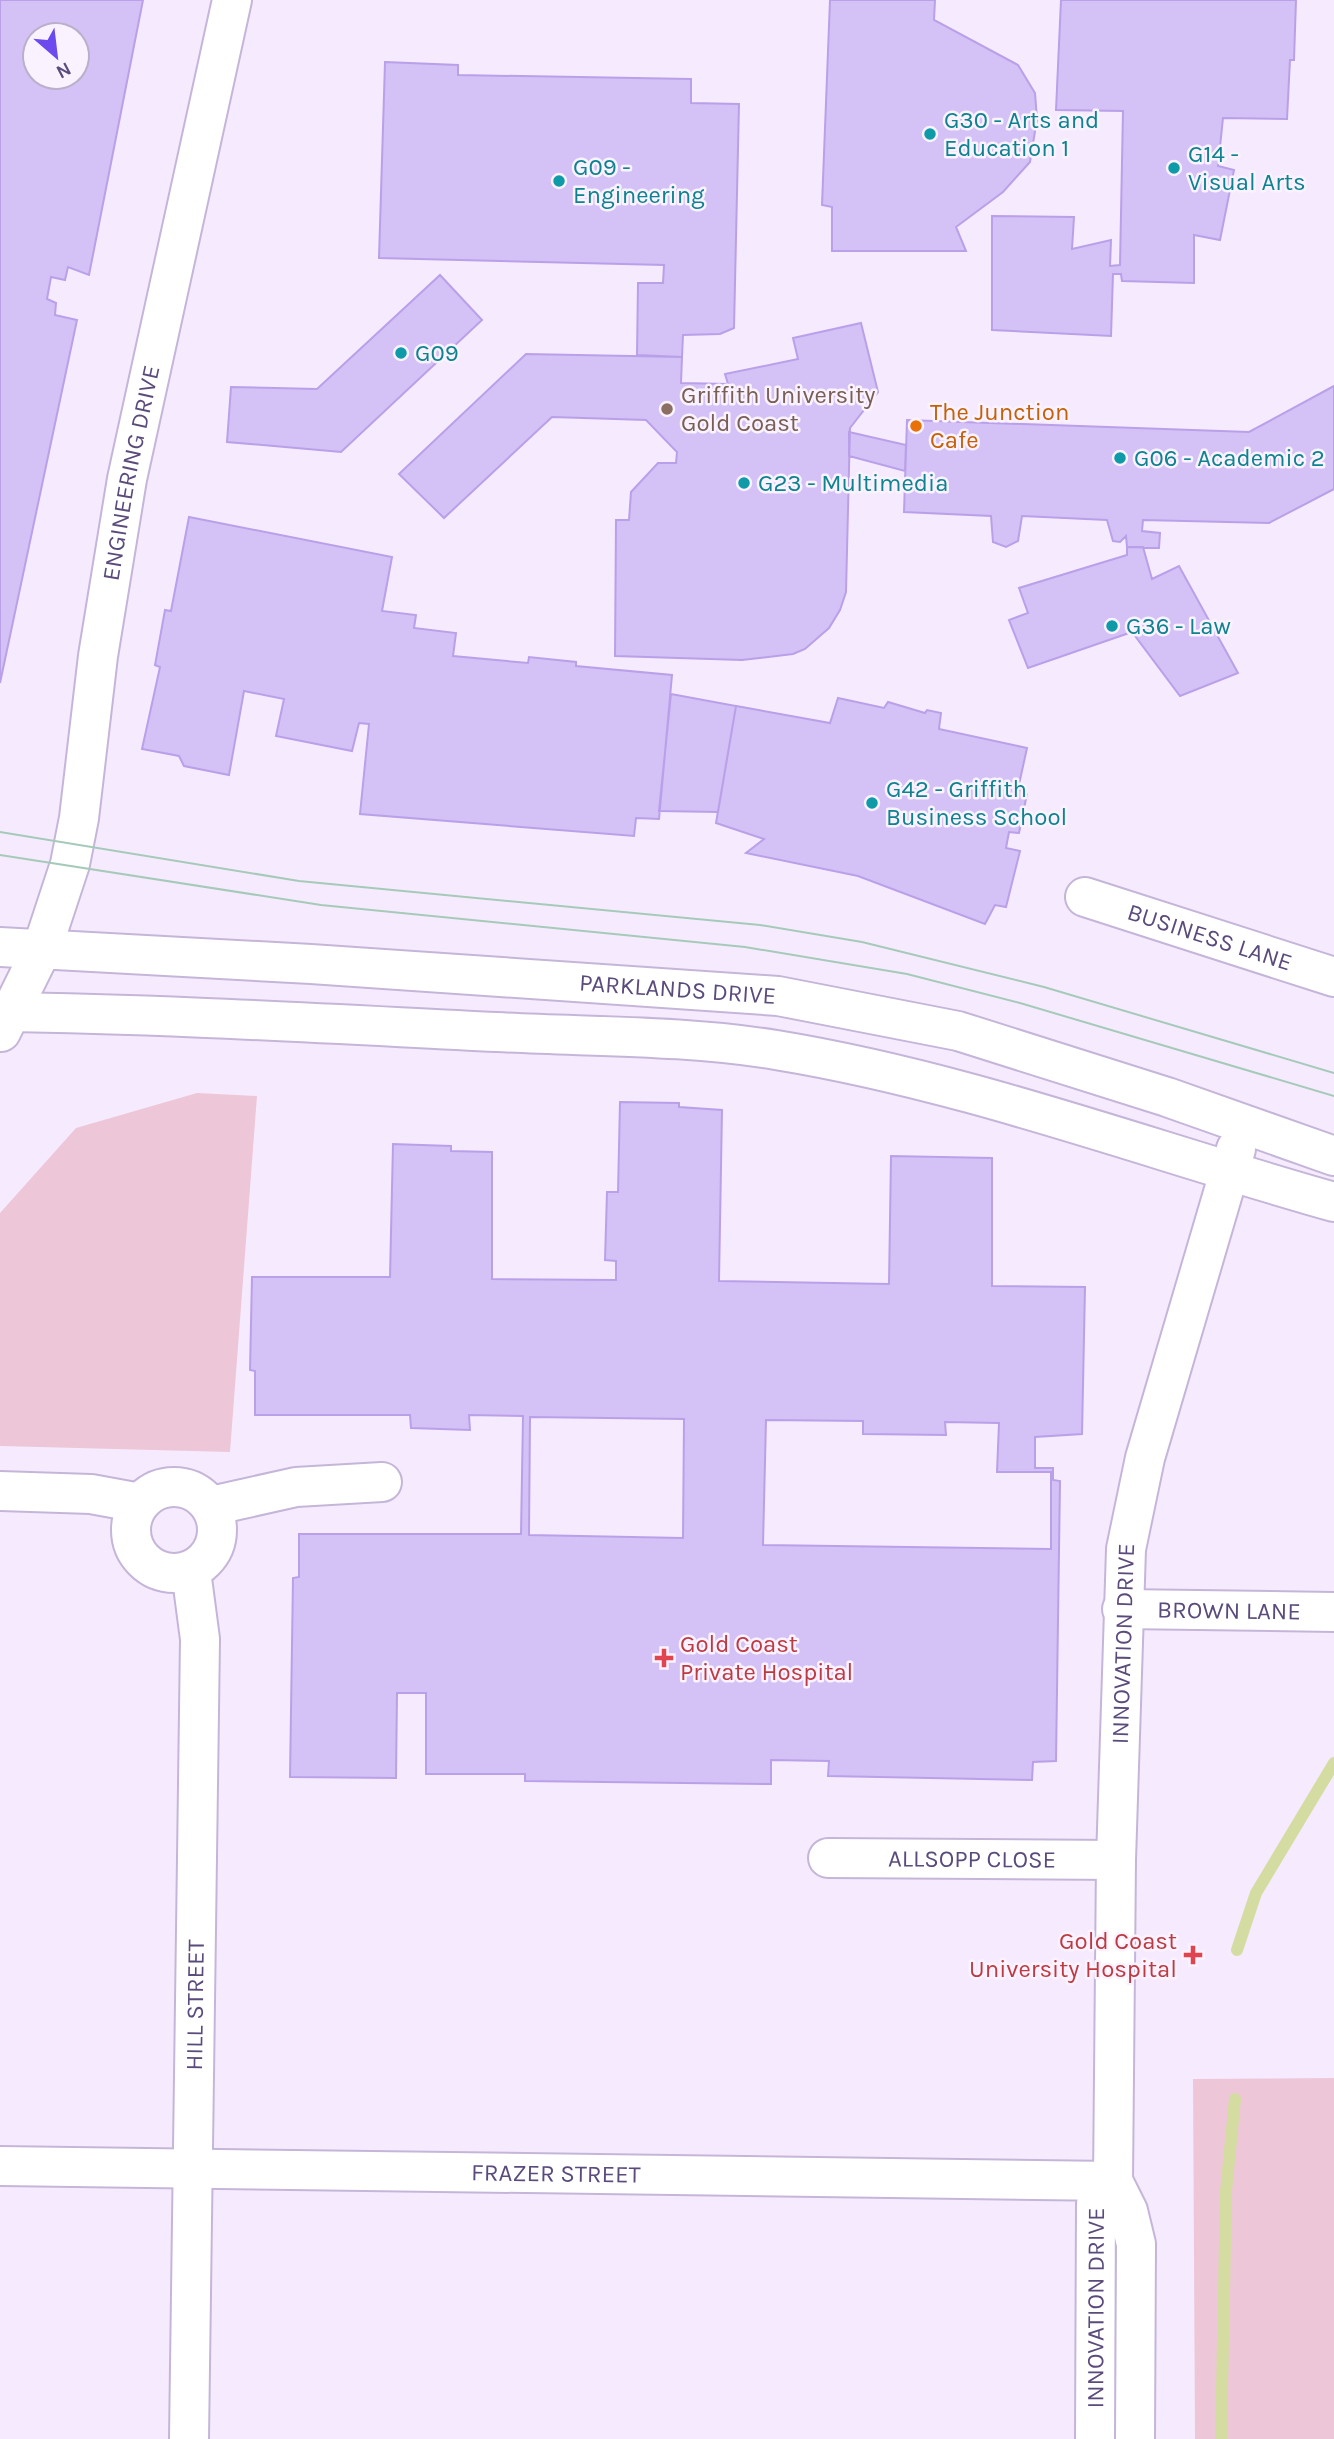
<svg xmlns="http://www.w3.org/2000/svg" width="1334" height="2439" font-family="Karla,sans-serif">
<style>
.green{fill:#edc7d7}
.lines{fill:none;stroke-linecap:round;stroke-linejoin:round}
.stream{stroke:#d4dca2;stroke-width:12}
.building{fill:#d4c1f5;stroke:#baa0e9;stroke-width:2;fill-rule:evenodd}
.minor-casing{stroke:#c5b6d9;stroke-width:42}
.minor{stroke:#fff;stroke-width:38}
.tram{stroke:#a6cab9;stroke-width:2}
.culture-dot{fill:#0f9aa8;stroke:#faf3ff;stroke-width:2.5}
.education-dot{fill:#8d6e63;stroke:#faf3ff;stroke-width:2.5}
.food-dot{fill:#e8710a;stroke:#faf3ff;stroke-width:2.5}
.health-dot{fill:#e0444e;stroke:#faf3ff;stroke-width:2.5}
.labels{text-anchor:middle;stroke-width:5;stroke-linejoin:round;paint-order:stroke}
.culture-label{font-size:24px;fill:#0d838f;stroke:#faf3ff;text-anchor:start}
.education-label{font-size:24px;fill:#785e54;stroke:#faf3ff;text-anchor:start}
.food-label{font-size:24px;fill:#c56008;stroke:#faf3ff;text-anchor:start}
.street-label{font-size:24px;fill:#5b4b7c;stroke:#faf3ff}
.health-label{font-size:24px;fill:#be3a42;stroke:#faf3ff;text-anchor:start}
</style>
<rect width="100%" height="100%" fill="#f6ebfe"/>
<path class="green" d="M 197,1093 L 257,1096 L 230,1452 L 0,1446 L 0,1213 L 76,1128 Z
M 1334,2078 L 1334,2439 L 1195,2439 L 1193,2079 Z"/>
<g class="lines">
<path class="stream" d="M 1237,1950 L 1256,1893 L 1334,1763
M 1221,2439 L 1226,2191 L 1235,2099"/>
</g>
<path class="building" d="M 0,0 L 143,0 L 89,275 L 68,267 L 65,280 L 51,277 L 47,299 L 56,303 L 55,315 L 77,320 L 0,683 ZM 35,35 L 77,35 L 77,77 L 35,77 Z
M 830,0 L 935,0 L 934,20 L 1018,65 L 1035,93 L 1037,119 L 1030,162 L 1003,192 L 956,227 L 966,251 L 832,251 L 832,207 L 822,205 Z
M 1061,0 L 1296,0 L 1294,60 L 1290,60 L 1287,119 L 1223,118 L 1218,166 L 1234,170 L 1220,240 L 1194,235 L 1194,283 L 1122,281 L 1121,274 L 1113,274 L 1111,336 L 992,330 L 992,216 L 1074,217 L 1072,249 L 1111,240 L 1110,266 L 1120,265 L 1123,111 L 1056,110 Z
M 385,62 L 458,65 L 458,75 L 691,79 L 691,103 L 739,104 L 734,328 L 720,334 L 683,335 L 682,357 L 637,355 L 638,283 L 663,283 L 664,265 L 379,258 Z
M 440,275 L 482,320 L 341,452 L 227,442 L 231,387 L 317,389 Z
M 861,323 L 878,392 L 850,428 L 846,592 L 840,610 L 829,628 L 805,649 L 793,654 L 742,660 L 615,656 L 616,520 L 629,520 L 631,492 L 658,463 L 676,463 L 677,452 L 646,420 L 552,417 L 444,518 L 399,474 L 526,354 L 682,357 L 681,383 L 728,384 L 725,374 L 798,359 L 793,338 Z
M 1334,386 L 1334,489 L 1269,523 L 1143,520 L 1142,531 L 1160,533 L 1159,548 L 1127,547 L 1126,536 L 1120,542 L 1113,541 L 1107,520 L 1022,516 L 1018,541 L 1006,547 L 993,542 L 991,516 L 904,512 L 907,420 L 1249,432 Z
M 849,432 L 906,445 L 905,471 L 849,456 Z
M 189,517 L 392,557 L 382,611 L 416,615 L 414,628 L 456,633 L 453,656 L 528,663 L 529,657 L 576,662 L 576,666 L 672,675 L 659,819 L 636,818 L 634,836 L 360,814 L 369,724 L 359,723 L 352,751 L 276,736 L 284,699 L 244,691 L 229,775 L 184,766 L 179,756 L 142,749 L 160,667 L 155,665 L 165,610 L 171,611 Z
M 1127,547 L 1143,547 L 1152,579 L 1179,566 L 1238,673 L 1180,696 L 1132,632 L 1028,668 L 1009,620 L 1028,613 L 1019,588 L 1127,555 Z
M 671,694 L 736,706 L 718,812 L 659,811 Z
M 838,698 L 884,708 L 888,702 L 925,713 L 927,710 L 941,713 L 939,729 L 1027,748 L 1018,789 L 1027,794 L 1019,833 L 1009,832 L 1006,848 L 1020,851 L 1006,907 L 995,905 L 985,924 L 858,876 L 746,853 L 764,839 L 716,823 L 736,706 L 830,723 Z
M 620,1102 L 679,1103 L 679,1107 L 722,1110 L 719,1281 L 889,1284 L 891,1156 L 992,1158 L 992,1286 L 1085,1287 L 1082,1434 L 1035,1437 L 1035,1468 L 1053,1468 L 1053,1480 L 1060,1481 L 1056,1761 L 1033,1762 L 1032,1780 L 828,1776 L 829,1761 L 771,1760 L 771,1784 L 525,1781 L 525,1774 L 426,1774 L 426,1693 L 397,1693 L 396,1778 L 290,1777 L 293,1578 L 299,1577 L 299,1534 L 521,1534 L 523,1416 L 469,1415 L 470,1430 L 411,1428 L 410,1415 L 255,1415 L 255,1371 L 250,1370 L 252,1277 L 390,1277 L 393,1144 L 451,1146 L 451,1151 L 492,1152 L 492,1279 L 616,1280 L 616,1261 L 605,1260 L 607,1192 L 618,1192 ZM 530,1417 L 684,1419 L 683,1538 L 529,1535 ZM 766,1420 L 863,1421 L 863,1434 L 946,1435 L 945,1422 L 999,1423 L 997,1472 L 1051,1472 L 1051,1549 L 763,1545 Z"/>
<g class="lines">
<defs>
<g id="minor">
<path id="s1" d="M 1085,897 L 1334,977"/>
<path id="s2" d="M 0,947 L 311,964 L 778,996 L 958,1031 L 1167,1097 L 1334,1156"/>
<path d="M 0,1012 C 165,1014 332,1024 497,1032 C 589,1037 685,1035 776,1050 C 966,1081 1149,1150 1334,1202"/>
<path id="s3" d="M 1,1032 L 42,949 L 70,864 L 79,818 L 98,656 L 127,479 L 232,0"/>
<circle cx="174" cy="1530" r="43"/>
<path d="M 0,1491 L 91,1494 L 140,1503"/>
<path d="M 211,1506 L 296,1487 L 382,1482"/>
<path id="s4" d="M 1122,1609 L 1334,1612"/>
<path id="s5" d="M 828,1858 L 1116,1860"/>
<path id="s6" d="M 0,2166 L 1113,2181"/>
<path id="s7" d="M 189,2439 L 200,1639 L 191,1571"/>
<path id="s8" d="M 1095,2439 L 1096,2204 L 1113,2181"/>
<path id="s9" d="M 1135,2439 L 1136,2244 L 1128,2211 L 1113,2181 L 1116,1860 L 1126,1549 L 1145,1458 L 1236,1149"/>
</g>
</defs>
<use href="#minor" class="minor-casing"/>
<use href="#minor" class="minor"/>
<path class="tram" d="M 0,832 L 299,881 L 760,925 L 862,942 L 1044,987 L 1334,1073
M 0,855 L 321,905 L 745,947 L 907,974 L 1020,1003 L 1334,1096"/>
</g>
<g class="culture-dot">
<circle cx="930" cy="134" r="7"/>
<circle cx="1174" cy="168" r="7"/>
<circle cx="559" cy="181" r="7"/>
<circle cx="401" cy="353" r="7"/>
<circle cx="1120" cy="458" r="7"/>
<circle cx="744" cy="483" r="7"/>
<circle cx="1112" cy="626" r="7"/>
<circle cx="872" cy="803" r="7"/>
</g>
<circle class="education-dot" cx="667" cy="409" r="7"/>
<circle class="food-dot" cx="916" cy="426" r="7"/>
<g class="health-dot">
<path d="M660.5 1647.5h7v7h7v7h-7v7h-7v-7h-7v-7h7z"/>
<path d="M1189.5 1944.5h7v7h7v7h-7v7h-7v-7h-7v-7h7z"/>
</g>
<g class="labels">
<g class="culture-label">
<text x="944" y="128">G30 - Arts and<tspan x="944" dy="28">Education 1</tspan></text>
<text x="1188" y="162">G14 -<tspan x="1188" dy="28">Visual Arts</tspan></text>
<text x="573" y="175">G09 -<tspan x="573" dy="28">Engineering</tspan></text>
<text x="415" y="361">G09</text>
<text x="1134" y="466">G06 - Academic 2</text>
<text x="758" y="491">G23 - Multimedia</text>
<text x="1126" y="634">G36 - Law</text>
<text x="886" y="797">G42 - Griffith<tspan x="886" dy="28">Business School</tspan></text>
</g>
<g class="education-label">
<text x="681" y="403">Griffith University<tspan x="681" dy="28">Gold Coast</tspan></text>
</g>
<g class="food-label">
<text x="930" y="420">The Junction<tspan x="930" dy="28">Cafe</tspan></text>
</g>
<g class="street-label">
<text dy="8" stroke="none"><textPath href="#s3" startOffset="578">ENGINEERING DRIVE</textPath></text>
<text dy="8" stroke="none"><textPath href="#s1" startOffset="131">BUSINESS LANE</textPath></text>
<text dy="8" stroke="none"><textPath href="#s2" startOffset="679">PARKLANDS DRIVE</textPath></text>
<text dy="8" stroke="none"><textPath href="#s4" startOffset="107">BROWN LANE</textPath></text>
<text dy="8" stroke="none"><textPath href="#s9" startOffset="800">INNOVATION DRIVE</textPath></text>
<text dy="8" stroke="none"><textPath href="#s5" startOffset="144">ALLSOPP CLOSE</textPath></text>
<text dy="8" stroke="none"><textPath href="#s7" startOffset="434">HILL STREET</textPath></text>
<text dy="8" stroke="none"><textPath href="#s6" startOffset="556">FRAZER STREET</textPath></text>
<text dy="8" stroke="none"><textPath href="#s8" startOffset="131">INNOVATION DRIVE</textPath></text>
</g>
<g class="health-label">
<text x="680" y="1652">Gold Coast<tspan x="680" dy="28">Private Hospital</tspan></text>
<text x="1177" y="1949" text-anchor="end">Gold Coast<tspan x="1177" dy="28">University Hospital</tspan></text>
</g>
</g>
<g transform="translate(56 56) rotate(152)"><circle r="33" fill="#faf3ff" stroke="#bab0cb" stroke-width="2"/>
<path d="M0-5L12 26L0 18L-12 26Z" fill="#6c4aed"/>
<text y="-10" font-size="19" font-weight="bold" text-anchor="middle" fill="#5b4b7c">N</text>
</g>
</svg>
